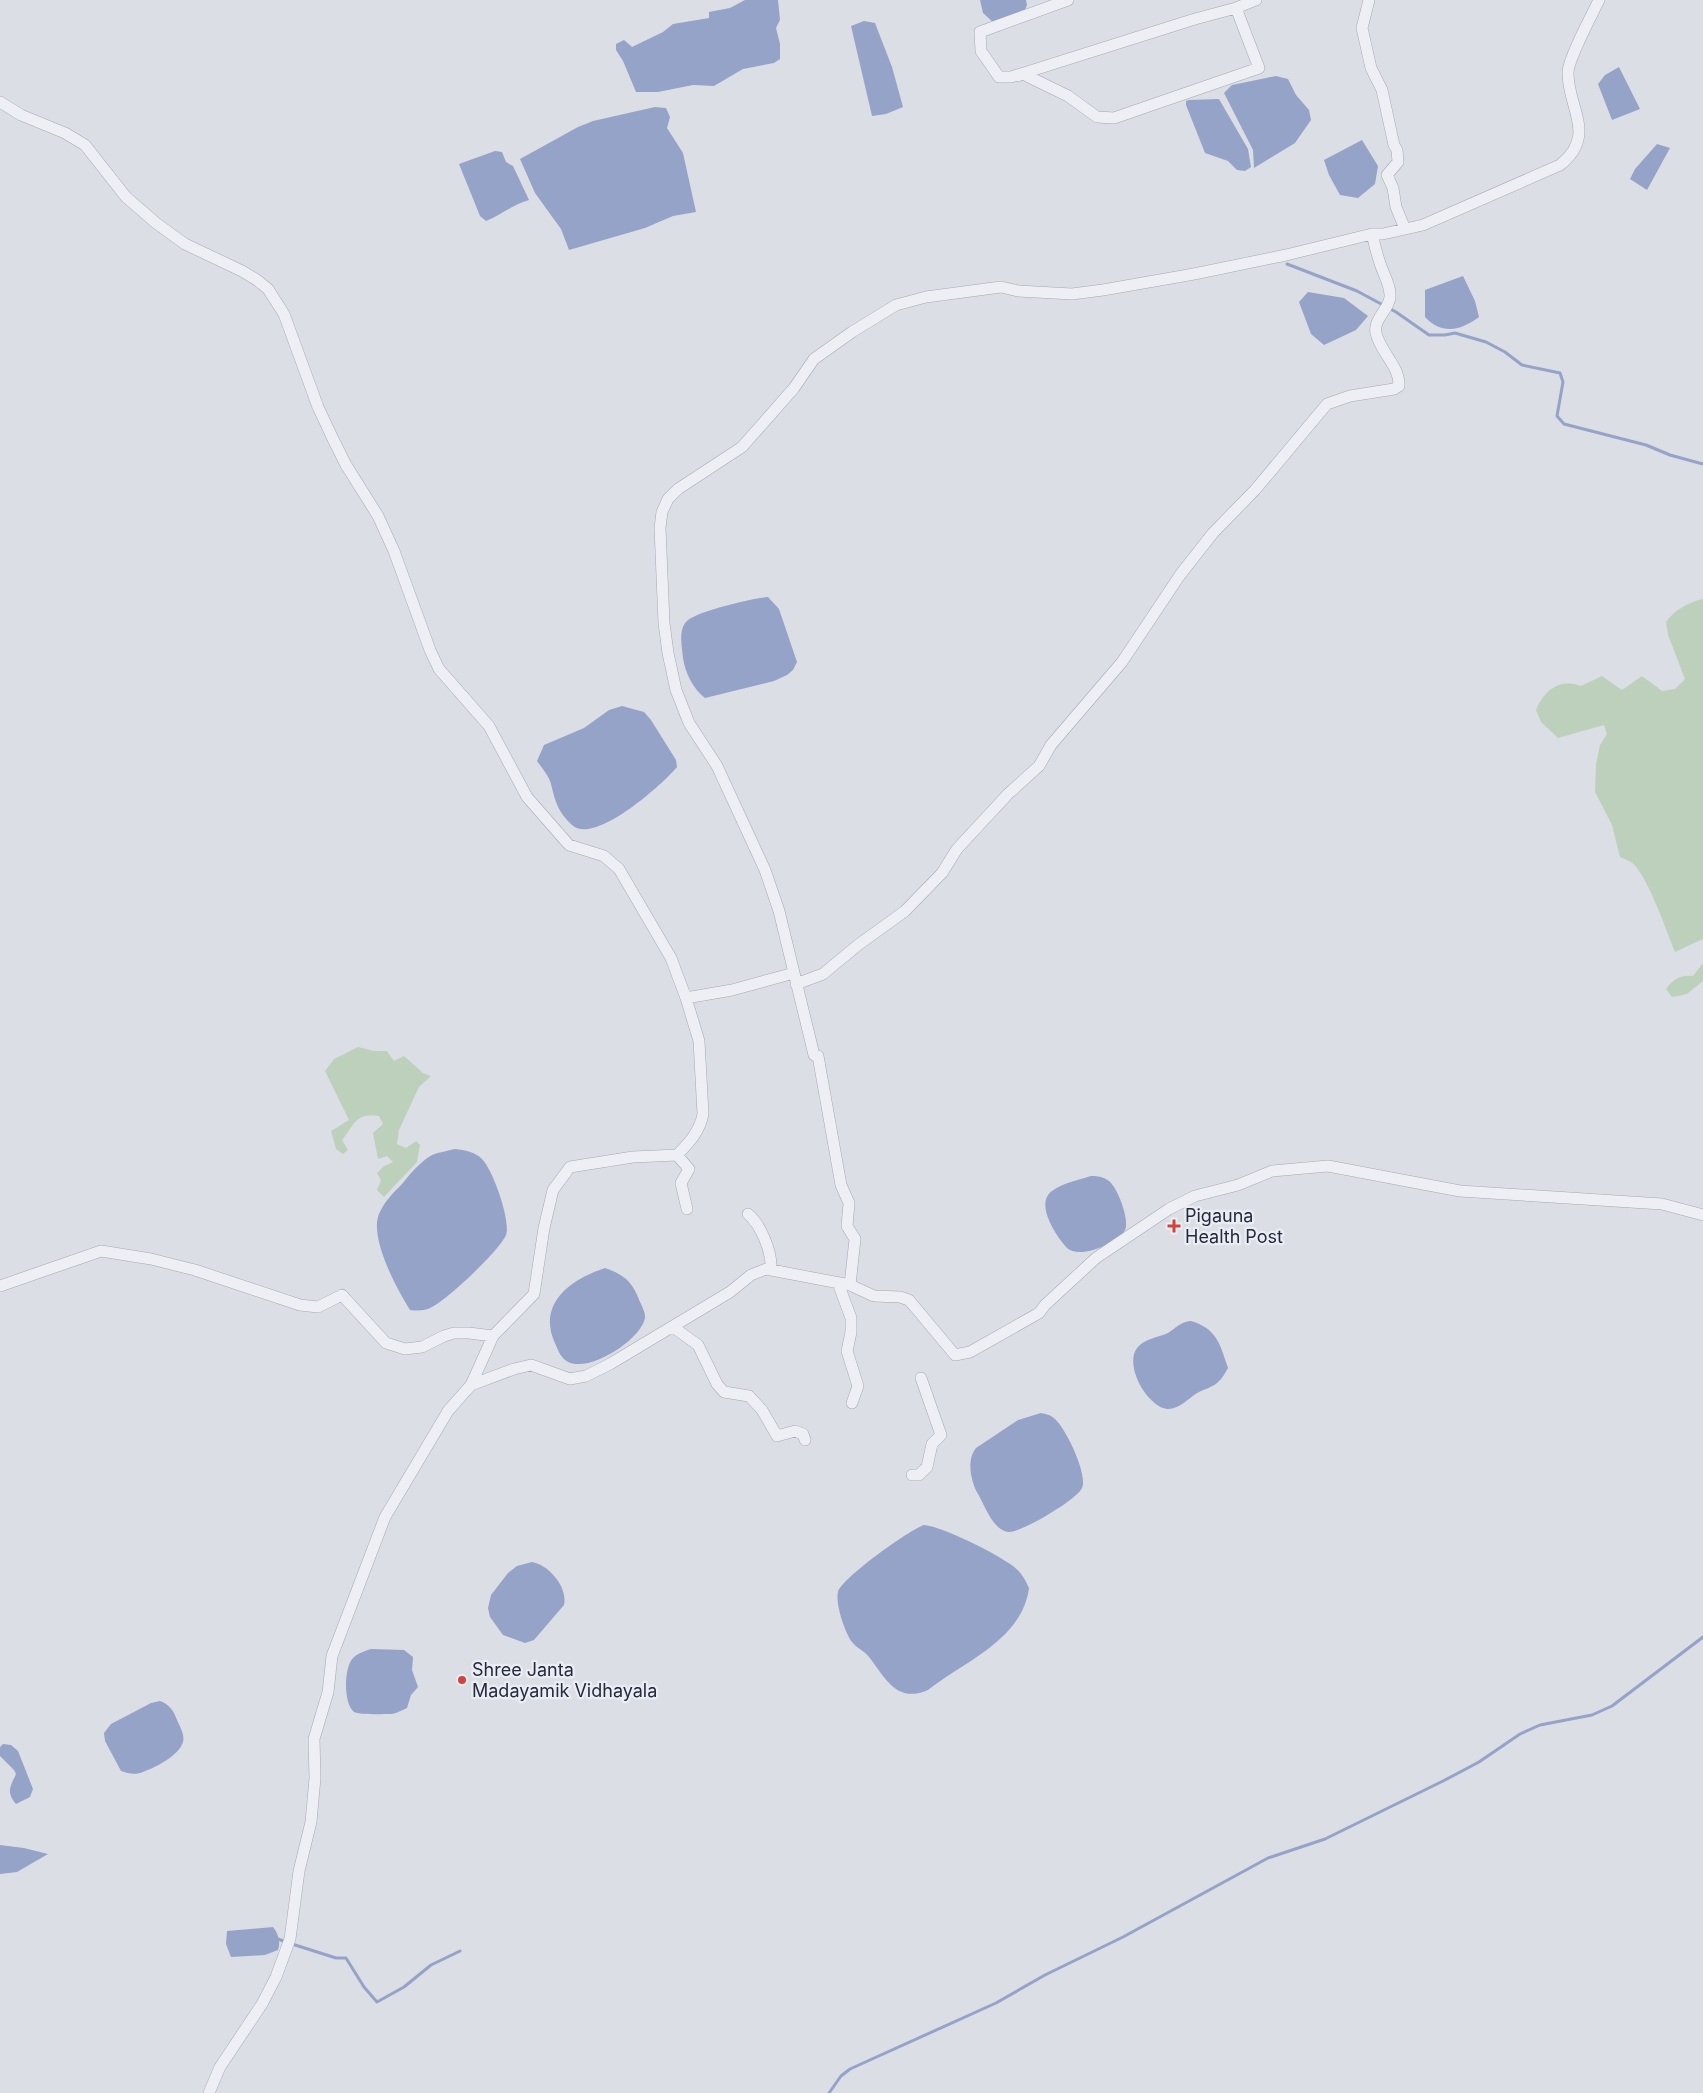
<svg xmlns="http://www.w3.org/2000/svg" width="1703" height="2093" font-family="Inter,sans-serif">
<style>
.green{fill:#bdd0bc}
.water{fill:#95a3c8}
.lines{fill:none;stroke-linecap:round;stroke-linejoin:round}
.stream{stroke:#95a3c8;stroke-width:3}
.minor-casing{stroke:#a5a8b3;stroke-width:12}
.minor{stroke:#eeeff5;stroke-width:11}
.poi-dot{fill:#d0443c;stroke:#ebedf4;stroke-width:2}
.labels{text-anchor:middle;stroke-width:4.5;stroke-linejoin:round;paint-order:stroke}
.poi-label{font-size:18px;fill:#25293c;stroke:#ebedf4;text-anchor:start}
</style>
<rect width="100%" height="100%" fill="#dcdee6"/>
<path class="green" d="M 1703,599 L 1703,939 L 1675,952 C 1667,933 1647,873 1631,862 C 1628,860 1624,859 1620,857 L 1612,825 L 1595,792 L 1596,764 L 1600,745 L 1607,734 L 1604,725 L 1558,738 L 1541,722 L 1536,710 C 1544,690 1560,678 1581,686 L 1602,676 L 1622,690 L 1642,676 L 1662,691 L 1675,689 L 1685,679 L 1668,635 L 1666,622 C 1674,610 1689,602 1703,599 Z
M 1703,963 L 1703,981 L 1687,994 L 1672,997 L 1666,989 C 1674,979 1680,975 1693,976 Z
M 358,1047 L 374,1051 L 387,1051 L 394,1061 L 404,1056 L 423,1073 L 431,1076 L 419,1087 L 399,1130 L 397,1144 L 406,1148 L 416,1141 L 420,1145 L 417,1162 L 384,1197 L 377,1190 L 381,1180 L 377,1173 L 384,1166 L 393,1162 L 387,1156 L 378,1159 L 373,1133 L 383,1124 L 379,1116 C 355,1112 354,1126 342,1140 L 348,1150 L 343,1154 L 336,1149 L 331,1131 L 349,1120 L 325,1071 L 334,1059 Z"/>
<path class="water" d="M 745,0 L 778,0 L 780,20 L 776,28 L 780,44 L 780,59 L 774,63 L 743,69 L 714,86 L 693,85 L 658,92 L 636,92 L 623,61 L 616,50 L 616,44 L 624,40 L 632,47 L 663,32 L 673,24 L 709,18 L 709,12 L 730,8 Z
M 980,0 L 1026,0 L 1027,5 L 1025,10 L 995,24 L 983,13 Z
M 864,21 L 875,23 L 892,67 L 903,107 L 886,114 L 872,116 L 851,26 Z
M 1619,67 L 1640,109 L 1612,120 L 1598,84 L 1605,75 Z
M 1276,76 L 1288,79 L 1296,95 L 1309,110 L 1311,120 L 1295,143 L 1254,168 L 1253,150 L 1224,93 L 1232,85 Z
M 1219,99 L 1248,149 L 1251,167 L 1245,171 L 1237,170 L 1228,161 L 1205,153 L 1186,105 L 1186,101 L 1189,100 Z
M 655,107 L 666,108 L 670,117 L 667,128 L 683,153 L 696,212 L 673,216 L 645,228 L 569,250 L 561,229 L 535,193 L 520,159 L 578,127 L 593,121 Z
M 1362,140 L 1378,166 L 1375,184 L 1358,198 L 1340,195 L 1329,175 L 1324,160 Z
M 1657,144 L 1670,148 L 1647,190 L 1630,179 L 1635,169 Z
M 495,151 L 502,152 L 506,162 L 513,166 L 529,200 C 514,204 501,215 486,221 L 480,216 L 459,164 Z
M 1463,276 L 1475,301 L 1479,317 C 1460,331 1442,335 1425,317 L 1425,290 Z
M 1308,292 L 1344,298 L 1368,316 L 1356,330 L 1324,345 L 1311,334 L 1299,302 Z
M 768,597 L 779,609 L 797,662 L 793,670 L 787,675 L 774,681 L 705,698 C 693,689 685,672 683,658 C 682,647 678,629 687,621 C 697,611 754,598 768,597 Z
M 622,706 L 644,712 L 651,720 L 676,760 L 677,767 C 663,784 594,846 572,825 C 558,812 555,801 551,784 C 549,776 542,768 537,761 L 544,745 L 584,728 L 609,710 Z
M 455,1149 C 465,1150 475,1152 482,1159 C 493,1170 511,1221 506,1235 C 500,1250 448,1299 432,1307 C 425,1311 418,1311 410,1310 C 397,1289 369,1238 379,1214 C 384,1202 393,1193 402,1184 C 410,1174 421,1161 432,1155 C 439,1152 448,1151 455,1149 Z
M 1091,1176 C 1098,1176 1104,1177 1109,1181 C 1118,1188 1130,1221 1125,1230 C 1118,1243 1079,1260 1067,1248 C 1057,1237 1034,1204 1052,1191 C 1063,1183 1078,1180 1091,1176 Z
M 605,1268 C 622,1274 631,1280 638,1297 C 640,1303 646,1312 645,1318 C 641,1341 581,1379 563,1358 C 559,1354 557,1347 554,1341 C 538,1302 572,1279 605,1268 Z
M 1191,1321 C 1217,1329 1220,1344 1228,1368 C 1225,1373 1222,1379 1217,1383 C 1211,1388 1204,1389 1197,1393 C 1188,1399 1178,1410 1167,1409 C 1147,1406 1124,1366 1137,1348 C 1145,1338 1157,1338 1168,1333 C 1176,1328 1180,1322 1191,1321 Z
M 1041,1413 C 1046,1414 1051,1415 1055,1419 C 1066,1429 1088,1474 1082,1488 C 1078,1499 1019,1534 1008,1532 C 993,1530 985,1506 978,1494 C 971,1482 966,1460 976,1448 L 1018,1420 Z
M 924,1525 C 944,1527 997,1554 1013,1566 C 1021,1572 1025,1579 1029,1588 C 1022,1640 965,1661 928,1690 C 896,1704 885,1677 869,1657 C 865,1651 856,1648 852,1642 C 845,1633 835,1603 838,1592 C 842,1578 909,1530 924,1525 Z
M 532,1562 C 549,1565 568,1587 564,1605 L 534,1640 L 525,1643 L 503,1635 L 490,1617 L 488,1608 L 491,1595 L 508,1573 L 517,1566 Z
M 371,1649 L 404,1650 L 413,1657 L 412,1670 L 418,1687 L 411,1695 L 407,1708 C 402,1710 397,1713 392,1714 C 385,1714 359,1715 354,1712 C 343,1703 344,1667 353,1658 C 358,1653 365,1651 371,1649 Z
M 160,1701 C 169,1704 174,1711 177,1720 C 180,1727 185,1735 183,1742 C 179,1756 153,1769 140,1773 C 133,1775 127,1773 121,1771 L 105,1741 L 104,1733 L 111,1724 L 151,1703 Z
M 3,1744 L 11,1745 L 18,1751 L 33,1789 L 30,1797 L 16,1804 C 6,1792 10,1787 16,1774 L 14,1770 L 0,1756 L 0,1747 Z
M 0,1845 L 24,1848 L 48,1854 L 17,1872 L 0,1874 Z
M 273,1927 C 278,1933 281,1942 278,1950 L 265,1955 L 231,1957 L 226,1944 L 227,1931 Z"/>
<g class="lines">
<path class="stream" d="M 1287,264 L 1357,291 L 1396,312 L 1429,335 L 1445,335 L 1455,333 L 1486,342 L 1505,352 L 1522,365 L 1560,373 L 1563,382 L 1557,416 L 1564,424 L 1646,445 L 1670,455 L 1703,464
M 278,1939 L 286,1942
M 292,1944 L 336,1958 L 346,1958 L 364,1987 L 377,2002 L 404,1987 L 431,1965 L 460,1951
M 829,2093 L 841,2076 L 850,2069 L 996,2003 L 1045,1975 L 1123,1937 L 1268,1858 L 1325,1839 L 1443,1781 L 1479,1762 L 1520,1734 L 1540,1725 L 1592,1715 L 1612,1706 L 1703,1637"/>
<defs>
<path id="minor" d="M 1068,0 L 980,32 L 981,51 L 999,77 L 1011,77 L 1195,19 L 1236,8 L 1256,0
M 1369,0 L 1362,28 L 1371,68 L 1382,90 L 1394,145 L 1397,150 L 1398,162 L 1387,175 L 1393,188 L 1396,207 L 1405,229
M 1018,76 L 1023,74 L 1068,96 L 1097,117 L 1114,118 L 1259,68 L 1236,8
M 0,102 L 21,115 L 65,133 L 85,145 L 126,197 L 156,223 L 185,244 L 242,271 L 257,280 L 268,289 L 284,314 L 318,407 L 333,439 L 346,465 L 378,516 L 394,551 L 430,650 L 439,669 L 489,726 L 527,797 L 569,845 L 604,856 L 619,869 L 671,958 L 686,998 L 732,990 L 794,973
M 796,984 L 823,974 L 858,945 L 905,911 L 942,873 L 957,849 L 1008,794 L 1039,766 L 1051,745 L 1122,662 L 1180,575 L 1213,533 L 1255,490 L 1327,404 L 1350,396 L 1394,389 L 1399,386 C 1400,366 1380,352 1376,333 C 1373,319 1389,310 1390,297 C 1391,285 1382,272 1379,260 C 1376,251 1374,242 1372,234
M 677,1155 L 689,1169 L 681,1183 L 687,1209
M 748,1214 C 761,1225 772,1252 771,1269
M 838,1283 L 851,1318 L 851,1332 L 847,1351 L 858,1386 L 852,1403
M 850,1285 L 855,1239 L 847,1226 L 849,1203 L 841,1185 L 818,1056 L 814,1055 L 779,911 L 765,870 L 717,766 L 689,723 L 676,690 L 668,653 L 664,623 L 660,528 L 662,512 L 668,499 L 678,489 L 742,447 L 794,388 L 814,359 L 852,332 L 896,305 L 926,297 L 1001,287 L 1018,291 L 1072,294 L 1103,290 L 1194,274 L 1286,255 L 1372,234 L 1383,234 L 1423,225 L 1560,165 C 1598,135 1567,107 1568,72 C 1569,57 1592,15 1599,0
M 0,1286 L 101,1251 L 151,1259 L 195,1270 L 300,1305 L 318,1307 L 342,1295 L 386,1343 L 405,1349 L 422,1347 L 444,1336 L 454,1333 L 469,1333 L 493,1336
M 673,1327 L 698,1345 L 717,1384 L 724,1392 L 749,1396 L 762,1410 L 777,1436 L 795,1431 L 803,1434 L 805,1440
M 471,1385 L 514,1369 L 531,1365 L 570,1379 L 586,1376 L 610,1364 L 730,1292 L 751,1275 L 766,1269 L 850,1285 L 874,1296 L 900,1297 L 909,1300 L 955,1355 L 970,1352 L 1039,1313 L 1045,1305 L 1096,1258 L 1169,1209 L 1195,1196 L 1238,1185 L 1272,1171 L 1328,1166 L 1460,1191 L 1662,1204 L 1703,1215
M 912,1475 L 919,1475 L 927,1467 L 932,1444 L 941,1435 L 921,1378
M 209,2093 L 220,2067 L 262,2004 L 276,1977 L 290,1939 L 299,1871 L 311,1822 L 315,1778 L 314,1739 L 328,1692 L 332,1656 L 385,1517 L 448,1411 L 471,1385 L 493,1336 L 534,1294 L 544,1228 L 553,1190 L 570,1167 L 633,1157 L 677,1155 C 689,1143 700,1131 703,1114 L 699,1041 L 686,998"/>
</defs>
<use href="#minor" class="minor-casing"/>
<use href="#minor" class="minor"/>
</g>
<g class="poi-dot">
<path d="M1171.5 1218.5h5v5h5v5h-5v5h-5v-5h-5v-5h5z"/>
<circle cx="462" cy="1680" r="5"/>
</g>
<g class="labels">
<g class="poi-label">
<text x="1185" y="1222">Pigauna<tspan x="1185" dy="21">Health Post</tspan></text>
<text x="472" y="1676">Shree Janta<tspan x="472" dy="21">Madayamik Vidhayala</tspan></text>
</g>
</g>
</svg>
